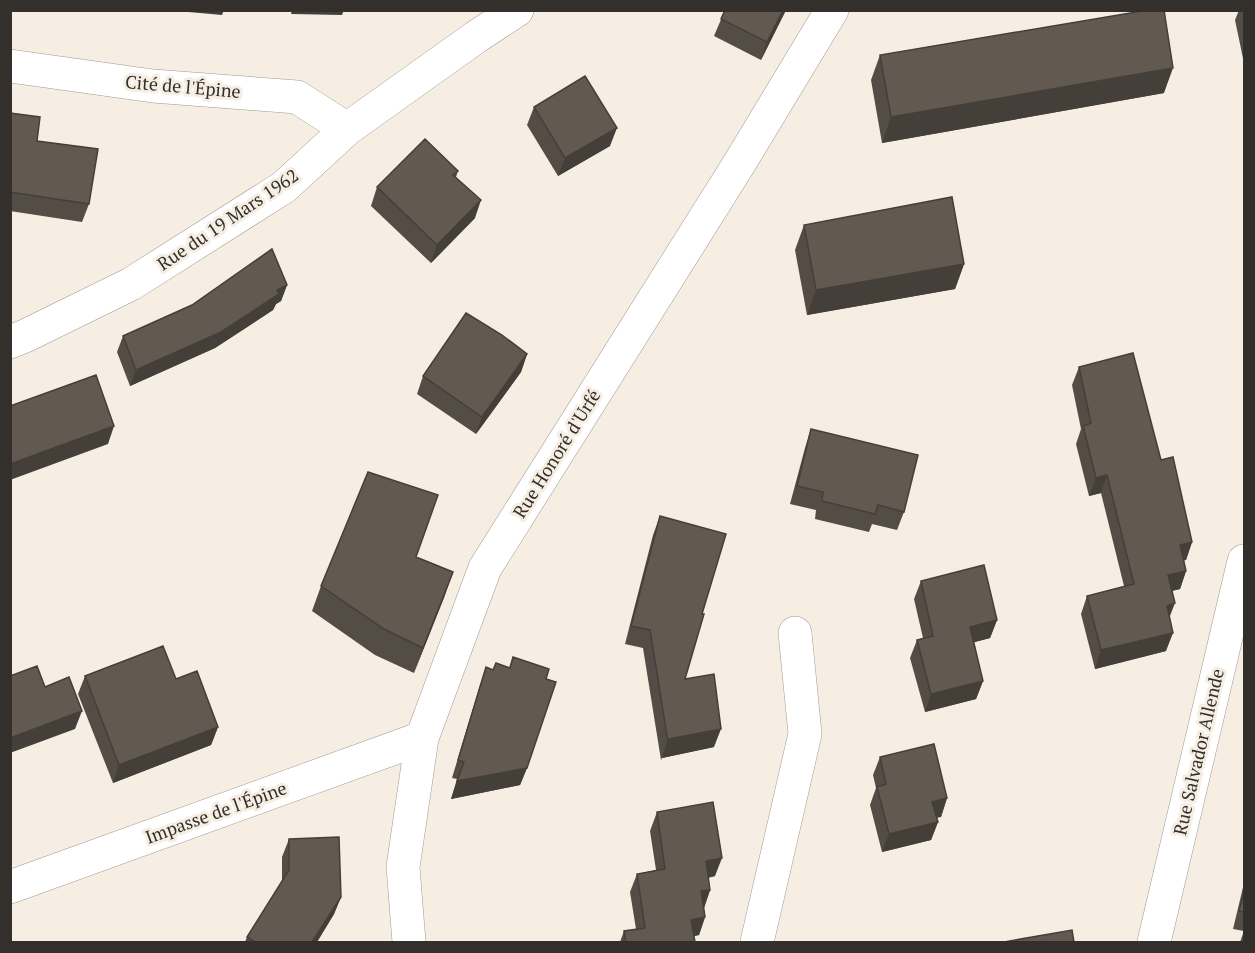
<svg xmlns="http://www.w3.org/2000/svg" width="1255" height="953" font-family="'PT Serif',serif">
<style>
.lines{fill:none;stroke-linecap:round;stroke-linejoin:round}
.street-casing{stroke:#a29a90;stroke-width:34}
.street{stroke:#fff;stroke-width:33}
.wall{fill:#544d46}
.shaded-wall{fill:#453f39}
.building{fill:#625a51;stroke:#453f39;stroke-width:1.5}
.labels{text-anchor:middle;stroke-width:6;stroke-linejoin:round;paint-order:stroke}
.street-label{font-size:18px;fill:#33302c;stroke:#f6eee3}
</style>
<rect width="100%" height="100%" fill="#f6eee3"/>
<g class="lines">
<defs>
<path id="street" d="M 10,66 L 153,86 L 297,97 L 347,129
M 10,342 L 25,336 L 131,284 L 284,187 L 347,129 L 476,37 L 517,10
M 10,887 L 422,738
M 409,942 L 403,867 L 422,738 L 485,568 L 739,164 L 832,10
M 757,942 L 805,734 L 795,633
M 1154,942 L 1244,561"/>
</defs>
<use href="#street" class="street-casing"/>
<use href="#street" class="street"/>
</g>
<path class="wall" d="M 725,10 L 786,10 L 761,60 L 714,36 Z
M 1239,10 L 1245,10 L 1245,68 L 1235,20 Z
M 880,55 L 1164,93 L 882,143 L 871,80 Z
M 534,107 L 610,146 L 558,176 L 527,125 Z
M 10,113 L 37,141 L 89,204 L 82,222 L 10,211 Z
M 458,171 L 456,177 L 475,218 L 431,263 L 371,206 L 377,187 Z
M 804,225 L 964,264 L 955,289 L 807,315 L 795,250 Z
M 287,285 L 281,301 L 276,304 L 273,310 L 215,348 L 130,386 L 117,352 L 123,336 Z
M 527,354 L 521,372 L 476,434 L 417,394 L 423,376 Z
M 1079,367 L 1161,460 L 1192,542 L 1186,560 L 1184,560 L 1186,571 L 1180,589 L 1172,591 L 1166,651 L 1095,669 L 1081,614 L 1087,596 L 1124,586 L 1101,493 L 1089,496 L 1076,444 L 1081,429 L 1072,385 Z
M 811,429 L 904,512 L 897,530 L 872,524 L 869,532 L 815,519 L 816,510 L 790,504 L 805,448 Z
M 660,516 L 702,614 L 685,679 L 714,747 L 662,758 L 661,760 L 643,648 L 625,644 L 653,535 Z
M 416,557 L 453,572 L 414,673 L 375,655 L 312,611 L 321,586 Z
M 921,581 L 997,620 L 990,638 L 974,642 L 983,681 L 976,699 L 925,712 L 910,658 L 917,640 L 923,638 L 914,599 Z
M 513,657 L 546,679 L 527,768 L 520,785 L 451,799 L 457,779 L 452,778 L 480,685 L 486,667 L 493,670 L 509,668 Z
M 85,676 L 218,727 L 211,745 L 113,783 L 78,694 Z
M 880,757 L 947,798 L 941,817 L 936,817 L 938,822 L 931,840 L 882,852 L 870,805 L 876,788 L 873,775 Z
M 657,812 L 715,876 L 708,878 L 710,890 L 704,908 L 705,917 L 699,935 L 694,936 L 695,942 L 620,942 L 624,931 L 636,929 L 630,892 L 637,874 L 656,870 L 650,831 Z
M 289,839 L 341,897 L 334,914 L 317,942 L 245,942 L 247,937 L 282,881 L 282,857 Z
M 1245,879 L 1245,942 L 1240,942 L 1244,931 L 1233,929 Z"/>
<path class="shaded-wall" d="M 166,10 L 224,10 L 222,15 Z
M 292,10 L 344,10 L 342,15 L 291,14 Z
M 783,10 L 786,10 L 761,60 L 767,42 Z
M 1173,68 L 1164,93 L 882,143 L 891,117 Z
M 617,128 L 610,146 L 558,176 L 565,158 Z
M 481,200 L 475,218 L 431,263 L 437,245 Z
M 964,264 L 955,289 L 807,315 L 816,290 Z
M 287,285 L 281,301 L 276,304 L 273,310 L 215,348 L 130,386 L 136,370 Z
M 527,354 L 521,372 L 476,434 L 482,417 Z
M 114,426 L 108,444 L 10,480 L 10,464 Z
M 1107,475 L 1101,493 L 1089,496 L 1096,478 Z
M 1192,542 L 1186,560 L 1173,563 L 1180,545 Z
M 1186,571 L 1180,589 L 1162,593 L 1168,575 Z
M 453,572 L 444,598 L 414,673 L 423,648 Z
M 1175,603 L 1168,621 L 1167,606 Z
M 997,620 L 990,638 L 964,645 L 970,627 Z
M 1173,633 L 1166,651 L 1095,669 L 1101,650 Z
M 983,681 L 976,699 L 925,712 L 931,694 Z
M 82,711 L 75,729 L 10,753 L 10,738 Z
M 218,727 L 211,745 L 113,783 L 119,765 Z
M 721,729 L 714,747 L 662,758 L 668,739 Z
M 527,768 L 520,785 L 451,799 L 457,781 Z
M 947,798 L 941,817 L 926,820 L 932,802 Z
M 938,822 L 931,840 L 882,852 L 889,834 Z
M 722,858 L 715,876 L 699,879 L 706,861 Z
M 710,890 L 704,908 L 701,891 Z
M 341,897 L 334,914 L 317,942 L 312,942 Z
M 705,917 L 699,935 L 685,938 L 691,920 Z"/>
<path class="building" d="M 725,10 L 783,10 L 767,42 L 721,19 Z
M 1148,10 L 1164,10 L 1173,68 L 891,117 L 880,55 Z
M 585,76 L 617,128 L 565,158 L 534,107 Z
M 10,113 L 40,117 L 37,141 L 98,149 L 89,204 L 10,192 Z
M 425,139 L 458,171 L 453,175 L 481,200 L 437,245 L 377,187 Z
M 952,197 L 964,264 L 816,290 L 804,225 Z
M 272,249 L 287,285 L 277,290 L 279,294 L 221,332 L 136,370 L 123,336 L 192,305 Z
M 466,313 L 502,335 L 527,354 L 482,417 L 423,376 Z
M 1133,353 L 1161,460 L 1173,457 L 1192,542 L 1180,545 L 1186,571 L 1168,575 L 1175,603 L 1167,606 L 1173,633 L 1101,650 L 1087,596 L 1134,584 L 1107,475 L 1096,478 L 1083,426 L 1091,423 L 1079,367 Z
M 96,375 L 114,426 L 10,464 L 10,406 Z
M 811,429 L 918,455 L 904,512 L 878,505 L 875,514 L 822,501 L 823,492 L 797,486 Z
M 368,472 L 438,495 L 416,557 L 453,572 L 423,648 L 384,629 L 321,586 Z
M 660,516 L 726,534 L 702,614 L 704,614 L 685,679 L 714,674 L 721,729 L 668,739 L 668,742 L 650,630 L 631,626 Z
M 984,565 L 997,620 L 970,627 L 983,681 L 931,694 L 917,640 L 933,636 L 921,581 Z
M 163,646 L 176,679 L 197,671 L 218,727 L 119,765 L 85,676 Z
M 513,657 L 549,669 L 546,679 L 556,682 L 527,768 L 457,781 L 464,762 L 458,760 L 486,667 L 493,670 L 496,663 L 510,668 Z
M 37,666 L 45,687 L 69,677 L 82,711 L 10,738 L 10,676 Z
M 934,744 L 947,798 L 932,802 L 938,822 L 889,834 L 877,787 L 886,784 L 880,757 Z
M 713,802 L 722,858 L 706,861 L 710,890 L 701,891 L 705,917 L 691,920 L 695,942 L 626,942 L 624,931 L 645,928 L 637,874 L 665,869 L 657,812 Z
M 339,837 L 341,897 L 312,942 L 255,942 L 247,937 L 289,870 L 289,839 Z
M 1245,889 L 1245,912 L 1239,911 Z
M 1072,930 L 1074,942 L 1004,942 Z"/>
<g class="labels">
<g class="street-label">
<text transform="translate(183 87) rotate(5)" y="6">Cité de l'Épine</text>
<text transform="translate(228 220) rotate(-34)" y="6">Rue du 19 Mars 1962</text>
<text transform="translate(557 454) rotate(-58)" y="6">Rue Honoré d'Urfé</text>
<text transform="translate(1199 752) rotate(-77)" y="6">Rue Salvador Allende</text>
<text transform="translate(216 813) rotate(-20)" y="6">Impasse de l'Épine</text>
</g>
</g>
<rect width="1255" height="953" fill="none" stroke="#33302c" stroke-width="24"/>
</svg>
